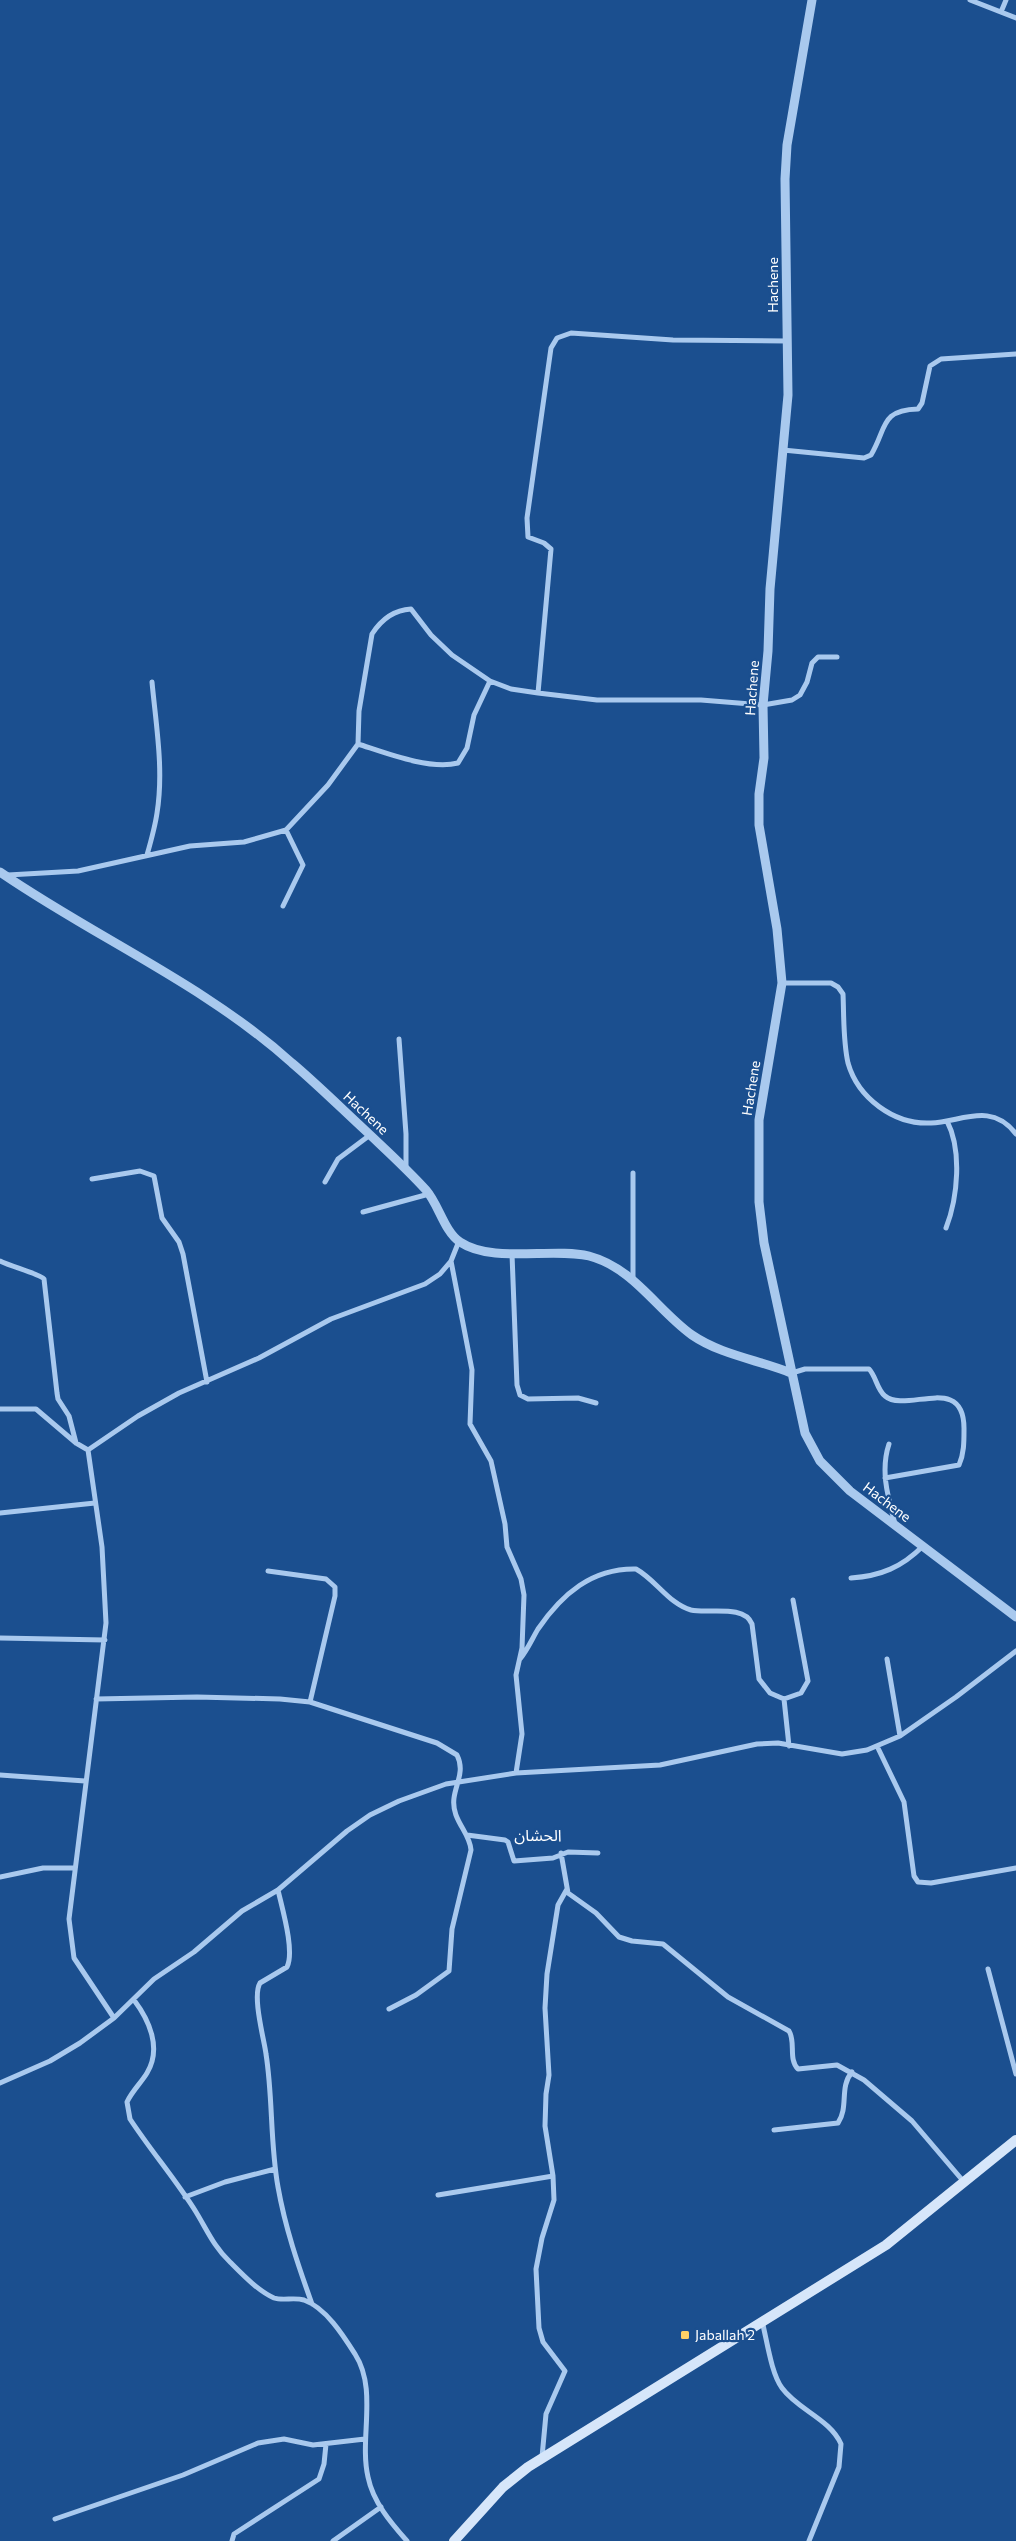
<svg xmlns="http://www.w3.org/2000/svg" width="1016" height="2541" font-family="Commissioner,'Noto Sans Arabic',sans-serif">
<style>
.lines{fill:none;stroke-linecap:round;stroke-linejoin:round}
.minor{stroke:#a9c9ee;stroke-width:5}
.tertiary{stroke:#a9c9ee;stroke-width:9}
.secondary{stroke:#d6e6fa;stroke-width:10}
.poi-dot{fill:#ffd166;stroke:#1b4f8f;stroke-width:2}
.labels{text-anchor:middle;stroke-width:4.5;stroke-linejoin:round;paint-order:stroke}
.street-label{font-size:14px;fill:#fff;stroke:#1b4f8f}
.poi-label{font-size:14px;fill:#fff;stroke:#1b4f8f;text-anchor:start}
.quarter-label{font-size:16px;fill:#fff;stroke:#1b4f8f}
</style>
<rect width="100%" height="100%" fill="#1b4f8f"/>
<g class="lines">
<path class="minor" d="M 970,0 L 1016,18
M 1001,12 L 1006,0
M 783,450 L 864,458 L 871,455 C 887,428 880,410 918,409 L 922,403 L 930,366 L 941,359 L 1016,354
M 538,693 L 551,549 L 544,543 L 528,537 L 527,518 L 551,348 L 557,338 L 571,333 L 673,340 L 787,341
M 358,744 C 386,753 429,770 458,763 L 467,748 L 474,715 L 490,681
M 147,855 C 151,841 155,827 157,813 C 164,770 156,725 152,682
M 8,875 L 78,871 L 190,846 L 244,842 L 286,830 L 328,785 L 358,744 L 359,711 L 372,634 C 381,620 393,610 411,609 L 431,635 L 452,655 L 490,681 L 511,689 L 538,693 L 597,700 L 701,700 L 763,705 L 792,700 L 800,695 L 807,682 L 812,663 L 818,657 L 837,657
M 283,906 L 303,865 L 286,830
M 782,983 L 831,983 L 838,987 L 843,994 C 844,1016 843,1041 848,1063 C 858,1098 894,1125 931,1123 C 961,1122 991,1101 1016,1134
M 399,1039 L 406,1134 L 406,1168
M 633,1173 L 633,1278
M 92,1179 L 140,1171 L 154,1176 L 162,1218 L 179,1242 L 183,1254 L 207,1382
M 325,1182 L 338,1159 L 370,1135
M 363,1212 L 429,1194
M 946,1228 C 958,1197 962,1150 947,1121
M 512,1254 L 517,1385 L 520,1395 L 528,1399 L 578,1398 L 596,1403
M 0,1261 C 9,1266 40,1274 44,1279 L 57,1393 L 58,1399 L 69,1416 L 76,1443
M 451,1261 L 472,1370 L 470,1424 L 491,1461 L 505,1524 L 507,1547 L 521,1579 L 524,1595 L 522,1648 L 516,1675 L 522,1734 L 516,1773
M 792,1373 L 805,1369 L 869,1369 C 876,1376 877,1390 885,1396 C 906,1414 965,1372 964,1430 C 964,1442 964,1454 959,1465 L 885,1478
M 0,1409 L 36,1409 L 76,1443 L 88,1450
M 889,1444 C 880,1471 888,1497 895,1524
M 0,1513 L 95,1503
M 268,1571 L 326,1579 L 335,1587 L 335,1596 L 310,1702
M 851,1578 C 881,1576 902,1567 923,1546
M 0,1638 L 105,1640
M 520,1659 C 528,1649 532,1639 538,1629 C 562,1594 592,1568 636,1569 C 656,1580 669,1604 691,1610 C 708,1614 744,1604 752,1624 L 759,1679 L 770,1693 L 784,1699 L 789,1746
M 887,1659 L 900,1736
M 96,1699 L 197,1697 L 280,1699 L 310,1702 L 437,1743 L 457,1755 C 465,1771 456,1783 454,1798 C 451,1820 470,1832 471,1850 L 452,1929 L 449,1971 L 416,1995 L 389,2009
M 784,1699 L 801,1693 L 808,1681 L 793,1600
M 877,1746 L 904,1802 L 914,1876 L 918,1882 L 931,1883 L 1016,1868
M 0,1775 L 85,1781
M 467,1835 L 505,1840 L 508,1842 L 514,1861 L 553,1858 L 568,1852 L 598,1853
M 561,1853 L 568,1893 L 596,1913 L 619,1937 L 632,1941 L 663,1944 L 728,1997 L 789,2031 C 796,2042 788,2059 798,2069 L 837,2065 L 864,2080 L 912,2121 L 964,2182
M 0,1877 L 43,1868 L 75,1868
M 278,1890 C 282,1908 295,1951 287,1967 L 260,1983 C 252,1996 264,2039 266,2054 C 273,2098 270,2143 278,2187 C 285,2227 298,2265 312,2304
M 988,1969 L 1016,2074
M 134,2000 C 149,2020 162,2048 147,2073 C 141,2083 132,2091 127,2102 L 130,2119 C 151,2151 176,2180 196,2212 C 207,2230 214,2247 230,2262 C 242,2274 258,2291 274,2298 C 283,2301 294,2297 304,2300 C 326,2308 343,2335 355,2354 C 378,2390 359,2438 368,2477 C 373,2502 391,2523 407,2541
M 114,2018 L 74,1958 L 69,1919 L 106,1623 L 102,1547 L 88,1450 L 138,1416 L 179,1393 L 259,1358 L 331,1319 L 425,1284 L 440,1274 L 451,1261 L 459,1241
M 0,2083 L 50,2061 L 80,2043 L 114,2018 L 154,1979 L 194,1952 L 242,1911 L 278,1890 L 347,1831 L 370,1815 L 399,1801 L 446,1784 L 516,1773 L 660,1765 L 757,1744 L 778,1743 L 842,1754 L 867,1750 L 900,1736 L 956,1697 L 1016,1651
M 774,2130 L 838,2123 C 849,2107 839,2087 852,2072
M 438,2195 L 553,2176
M 185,2197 L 225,2182 L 275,2169
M 762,2321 C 767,2340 771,2373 782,2388 C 798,2410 830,2419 841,2444 L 839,2467 L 809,2541
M 542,2457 L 546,2414 L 565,2371 L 543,2342 L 539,2328 L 536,2269 L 542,2238 L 554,2200 L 553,2176 L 545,2126 L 546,2094 L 549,2075 L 545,2008 L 547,1974 L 558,1905 L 567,1889
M 55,2519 L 183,2475 L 258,2443 L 284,2439 L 313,2445 L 365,2439
M 232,2541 L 234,2534 L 319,2479 L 324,2464 L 326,2444
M 333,2541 L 381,2507"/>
<path class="tertiary" d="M 812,0 L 787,145 L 785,179 L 788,395 L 770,589 L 768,651 L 763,705 L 764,758 L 759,794 L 759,825 L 777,929 L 782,983 L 759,1120 L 759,1202 L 764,1243 L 805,1433 L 820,1461 L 850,1491 L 1016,1617
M 0,872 C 96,938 204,984 292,1063 C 318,1085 342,1109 367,1132 C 387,1151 407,1169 426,1190 C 439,1205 444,1231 460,1242 C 493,1264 552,1247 589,1256 C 634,1268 656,1309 692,1335 C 721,1355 759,1360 791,1373"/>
<path class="secondary" d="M 454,2541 L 503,2487 L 528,2467 L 886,2245 L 1016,2140"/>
</g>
<rect class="poi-dot" x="680" y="2330" width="10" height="10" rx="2.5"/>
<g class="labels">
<g class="street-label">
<text transform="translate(773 285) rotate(-90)" y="5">Hachene</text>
<text transform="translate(752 688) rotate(-86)" y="5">Hachene</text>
<text transform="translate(751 1088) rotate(-81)" y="5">Hachene</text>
<text transform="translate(366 1113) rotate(43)" y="5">Hachene</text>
<text transform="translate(887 1502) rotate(37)" y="5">Hachene</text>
</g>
<g class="poi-label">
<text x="695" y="2340">Jaballah 2</text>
</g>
<g class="quarter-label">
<text x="538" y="1841">الحشان</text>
</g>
</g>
</svg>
